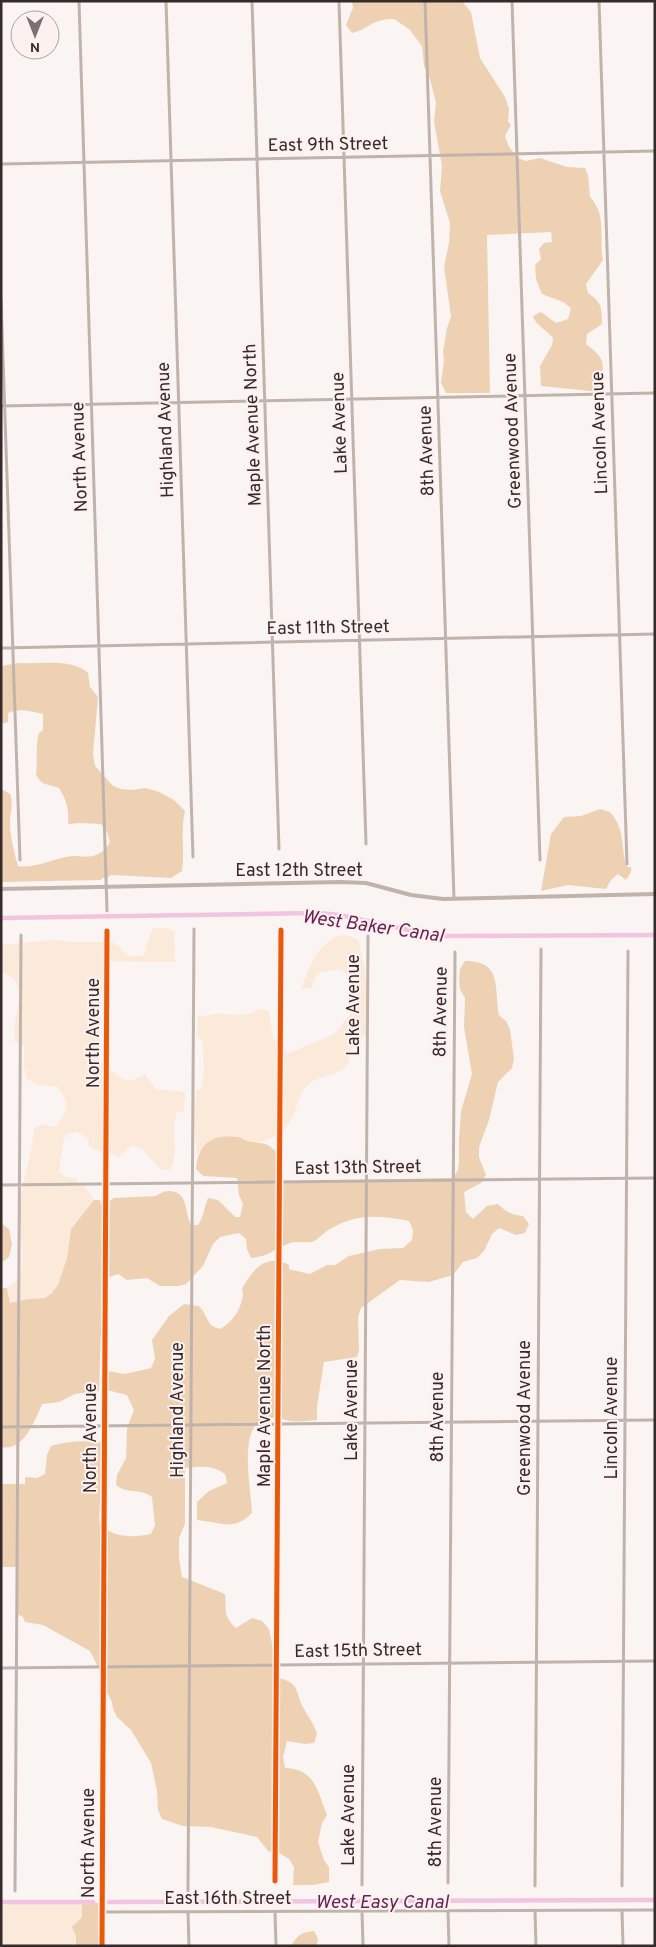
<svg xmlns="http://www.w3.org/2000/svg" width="656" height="1947" font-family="Overpass,sans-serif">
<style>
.green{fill:#fbead9}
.forest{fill:#eed1b2}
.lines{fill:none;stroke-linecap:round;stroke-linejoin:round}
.canal{stroke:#f2c4df;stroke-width:4.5}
.minor{stroke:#c0b3ac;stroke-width:3}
.tertiary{stroke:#c0b3ac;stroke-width:4}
.cycleway-casing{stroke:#fdf1f0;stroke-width:8}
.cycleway{stroke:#e8590c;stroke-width:5}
.labels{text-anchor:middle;stroke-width:4;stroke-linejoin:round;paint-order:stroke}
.street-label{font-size:18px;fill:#362b2a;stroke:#fdf1f0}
.water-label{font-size:19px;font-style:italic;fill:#681f53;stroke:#fdf1f0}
</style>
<rect width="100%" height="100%" fill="#faf4f3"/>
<path class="green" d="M 154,928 L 164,928 L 174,931 L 175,962 L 103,961 L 99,1061 C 117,1070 121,1090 145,1074 L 156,1089 L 185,1092 L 184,1112 L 177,1112 C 170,1131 179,1151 171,1169 L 161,1170 L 141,1148 L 132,1145 L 119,1157 C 109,1151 99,1153 89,1146 L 88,1138 L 76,1132 L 66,1134 L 63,1143 L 59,1172 L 66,1177 L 76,1178 L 79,1186 L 85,1186 L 94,1200 L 71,1229 L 67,1258 L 58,1285 L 52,1293 L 45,1298 L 28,1299 L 10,1303 L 8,1289 L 6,1288 C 11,1285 18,1283 20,1276 C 26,1256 19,1230 20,1210 C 21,1182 32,1156 34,1129 L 42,1124 L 53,1127 C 69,1115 71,1102 57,1087 L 36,1084 L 26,1078 L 24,1066 L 24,1045 L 15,1042 C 15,1035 14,1029 15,1022 C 18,1002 28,982 1,972 L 1,945 L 53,940 L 72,942 L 112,942 C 127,950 123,961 144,955 C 148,945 148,936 154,928 Z
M 339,935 L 350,936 L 358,940 C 368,972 367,1002 367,1035 C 345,1044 355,1061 342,1070 C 331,1077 316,1076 307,1086 C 296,1097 297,1118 284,1129 C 277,1135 266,1142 257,1142 C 250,1142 245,1138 238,1137 C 220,1133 206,1141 197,1156 L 194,1122 L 196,1090 L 201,1089 L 204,1072 L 203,1042 L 197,1036 L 198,1015 C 205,1017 207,1015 214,1014 C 232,1012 243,1020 260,1009 L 269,1011 L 273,1038 L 287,1054 L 334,1034 L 353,1011 L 357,1002 L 357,992 L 348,975 L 340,969 L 321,972 L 314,979 L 312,988 L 302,989 C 306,969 320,943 339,935 Z
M 82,1903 L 82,1917 L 72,1927 L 76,1936 L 76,1946 L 1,1946 L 1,1904 Z"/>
<path class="forest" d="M 352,1 L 462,1 L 471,12 L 480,58 L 505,97 L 509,109 L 508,121 L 511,125 L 505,136 L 509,147 L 518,158 L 526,161 L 540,158 L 567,167 L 585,168 L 588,175 L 590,197 C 607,215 599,237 603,260 L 586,284 L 588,293 C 602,303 602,307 602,324 L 587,334 L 586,344 C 612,363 600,367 600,392 L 541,386 L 540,366 L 552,345 L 553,338 C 547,330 535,325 533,316 L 541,312 L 556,323 L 568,319 L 571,308 L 563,302 L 542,294 L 536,279 L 535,265 L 541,259 L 539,249 L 544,243 L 552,242 L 551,232 L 487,235 L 490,393 L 446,393 L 441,383 L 444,360 L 443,352 L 447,328 L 451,316 L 444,267 L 449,243 L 450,223 L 440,191 L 442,166 L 434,122 L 436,103 L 430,79 L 424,66 L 422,46 L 409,29 L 394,19 C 370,19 370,29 352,33 L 346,25 L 353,8 Z
M 18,663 C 40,665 70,657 88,673 L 90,687 L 98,697 L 93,754 L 95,766 L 113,786 L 121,789 L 133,790 L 144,788 L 157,791 L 174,800 L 185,811 C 180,831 185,851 182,871 L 171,878 L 111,875 L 107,878 L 102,878 L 101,880 L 1,882 L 1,789 L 10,794 C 14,804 10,811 10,822 C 10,836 14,852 18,866 C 35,869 54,858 72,856 C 80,856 89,858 96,855 C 103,852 106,848 110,842 L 106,829 L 101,824 L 80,823 L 68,824 C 69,809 67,801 59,788 L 42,783 L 36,775 C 38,761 35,746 39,733 L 43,730 L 43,714 C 30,711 20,708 8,713 L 8,722 L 1,724 L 1,666 Z
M 600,809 L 610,812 C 626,830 620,846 627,867 L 631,867 L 631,872 L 626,880 L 618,874 L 611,880 L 606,889 L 568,885 L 541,891 L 551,834 L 564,817 L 581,816 Z
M 465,961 C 503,961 494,988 499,1015 L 506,1021 L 510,1030 L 514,1059 L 512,1068 L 498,1082 L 489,1120 L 479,1147 L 479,1157 L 486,1175 L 481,1183 L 464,1192 L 466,1212 L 473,1219 L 487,1206 L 498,1204 C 506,1212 512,1215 523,1216 L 529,1224 L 525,1233 L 516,1235 L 499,1228 L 492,1234 L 484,1251 L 477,1258 L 463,1262 L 453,1275 L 429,1282 L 400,1280 L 361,1308 L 358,1317 L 359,1350 L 357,1357 L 324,1362 L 317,1406 L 317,1420 C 308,1421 298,1422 290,1421 C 283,1420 277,1417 270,1418 C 235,1419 252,1492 252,1513 C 233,1532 220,1522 197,1520 L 197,1502 L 209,1491 L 227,1483 L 225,1474 C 213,1465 200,1466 185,1468 L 185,1524 L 179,1538 L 179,1558 L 182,1577 L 225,1594 C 227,1610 222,1615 236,1628 L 252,1618 L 262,1621 L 269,1629 L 279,1678 C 301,1683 295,1694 304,1709 C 309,1718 314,1724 317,1734 L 314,1743 L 305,1744 L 287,1741 L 283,1757 L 285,1768 C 315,1769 317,1790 327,1815 L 322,1823 L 318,1842 L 324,1860 L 329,1867 L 329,1882 L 313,1885 L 293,1885 L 294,1867 L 289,1859 L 279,1853 L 268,1851 L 257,1837 L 211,1827 L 183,1826 L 162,1819 L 158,1810 L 157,1791 L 151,1763 L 131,1730 L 117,1717 L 113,1709 L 112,1702 L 104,1687 L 99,1669 L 90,1651 L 43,1625 L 25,1622 L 23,1617 L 17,1614 L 16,1567 L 1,1567 L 1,1484 L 25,1484 L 25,1477 L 37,1478 L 45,1474 L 47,1455 L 51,1446 C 67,1441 86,1440 103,1443 L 104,1463 L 101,1481 L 99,1522 C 110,1538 133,1538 151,1534 L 155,1525 L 152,1497 C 138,1487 129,1495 116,1485 L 117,1475 L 126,1458 L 127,1428 L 134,1410 L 127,1395 L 107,1390 L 108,1371 L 125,1374 L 151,1368 L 155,1359 L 152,1340 L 169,1316 L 184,1304 L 199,1306 C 208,1315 206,1326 220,1329 C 233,1322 241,1309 243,1295 C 243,1290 241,1291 243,1287 C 253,1269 267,1253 289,1265 L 289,1269 L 292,1270 L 310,1274 L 327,1265 L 335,1265 L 349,1256 L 380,1249 L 403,1248 L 412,1240 L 413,1230 L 409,1221 C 377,1215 357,1213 328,1230 C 324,1233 320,1237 316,1240 C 308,1245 298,1240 290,1243 C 274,1249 270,1256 251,1258 L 247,1249 L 246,1239 L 239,1233 L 220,1237 L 213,1244 L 203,1266 L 186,1284 L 179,1286 L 160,1286 L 147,1278 L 127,1280 L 118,1274 L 107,1278 L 101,1286 L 101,1330 L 99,1391 L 75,1394 L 59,1402 L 42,1404 C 35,1420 24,1452 1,1447 L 1,1288 L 7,1288 L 10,1303 L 28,1299 L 45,1298 L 52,1293 L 58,1285 L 67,1258 L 71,1229 L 94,1200 L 100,1200 L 101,1204 L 108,1202 L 114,1198 L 156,1196 C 160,1193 164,1191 170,1191 C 191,1192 183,1217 193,1227 L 194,1225 L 198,1225 C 204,1216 204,1208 208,1198 L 218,1200 L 235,1217 L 240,1217 L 243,1204 L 239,1195 L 237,1178 L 203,1176 L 196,1169 C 198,1144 212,1133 238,1137 C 241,1137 245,1140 248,1141 C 259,1143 269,1142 276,1152 C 281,1159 280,1170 280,1179 L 288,1181 L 453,1178 L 458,1170 L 459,1161 L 459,1141 L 461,1111 L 472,1074 L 464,1027 L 465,998 L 460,989 L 459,979 L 460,969 Z
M 1,1223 L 9,1229 L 12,1245 L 9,1257 L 1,1263 Z
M 82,1903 L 99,1903 L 100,1946 L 76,1946 L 76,1936 L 72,1927 L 82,1917 Z
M 314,1931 L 318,1939 L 317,1946 L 291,1946 C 297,1935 302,1932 314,1931 Z"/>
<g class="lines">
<path class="canal" d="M 1,918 L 319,913 L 340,915 L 436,936 L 655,935
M 1,1902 L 93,1902
M 109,1902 L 655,1900"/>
<path class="minor" d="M 79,1 L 107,911
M 166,1 L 193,857
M 252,1 L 279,849
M 339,1 L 366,844
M 425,1 L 454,899
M 512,1 L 540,860
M 599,1 L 627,864
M 1,164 L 655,151
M 1,299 L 20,860
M 1,406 L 655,393
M 1,648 L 655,634
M 1,1185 L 655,1178
M 1,1427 L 655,1420
M 1,1668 L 655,1661
M 275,1881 L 281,930
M 448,1883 L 455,952
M 362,1885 L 368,936
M 535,1886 L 541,949
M 622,1886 L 628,951
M 15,1891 L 21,935
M 188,1891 L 194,929
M 362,1911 L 363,1946
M 448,1911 L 449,1946
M 535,1911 L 536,1946
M 622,1911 L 623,1946
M 101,1912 L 655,1910
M 188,1912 L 189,1946
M 275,1912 L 276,1946
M 102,1946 L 107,931"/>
<path class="tertiary" d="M 1,889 L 340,882 L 366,883 L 411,895 L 443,899 L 655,894"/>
<defs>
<path id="cycleway" d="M 275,1881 L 281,930
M 102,1946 L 107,931"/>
</defs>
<use href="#cycleway" class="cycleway-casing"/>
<use href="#cycleway" class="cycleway"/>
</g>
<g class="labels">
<g class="street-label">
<text transform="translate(328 144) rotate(-1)" y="6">East 9th Street</text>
<text transform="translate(339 423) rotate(-92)" y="6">Lake Avenue</text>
<text transform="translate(252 425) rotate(-92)" y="6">Maple Avenue North</text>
<text transform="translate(165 430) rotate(-92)" y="6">Highland Avenue</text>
<text transform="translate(512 431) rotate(-92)" y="6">Greenwood Avenue</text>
<text transform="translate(599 433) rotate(-92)" y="6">Lincoln Avenue</text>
<text transform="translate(426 451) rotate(-92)" y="6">8th Avenue</text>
<text transform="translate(79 457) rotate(-92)" y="6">North Avenue</text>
<text transform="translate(328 627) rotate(-1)" y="6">East 11th Street</text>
<text x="299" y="876">East 12th Street</text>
<text transform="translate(353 1005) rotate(-90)" y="6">Lake Avenue</text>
<text transform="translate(440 1012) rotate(-89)" y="6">8th Avenue</text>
<text transform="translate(93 1033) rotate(-90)" y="6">North Avenue</text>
<text transform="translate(358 1167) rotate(-1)" y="6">East 13th Street</text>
<text transform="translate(264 1406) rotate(-90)" y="6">Maple Avenue North</text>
<text transform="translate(177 1410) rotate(-90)" y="6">Highland Avenue</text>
<text transform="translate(351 1410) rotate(-90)" y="6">Lake Avenue</text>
<text transform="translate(437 1417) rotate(-90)" y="6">8th Avenue</text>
<text transform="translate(524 1418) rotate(-90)" y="6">Greenwood Avenue</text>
<text transform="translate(611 1418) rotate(-90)" y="6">Lincoln Avenue</text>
<text transform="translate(90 1438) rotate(-90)" y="6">North Avenue</text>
<text transform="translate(358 1650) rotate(-1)" y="6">East 15th Street</text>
<text transform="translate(348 1815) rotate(-90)" y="6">Lake Avenue</text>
<text transform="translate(435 1822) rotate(-90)" y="6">8th Avenue</text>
<text transform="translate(88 1843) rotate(-90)" y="6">North Avenue</text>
<text x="228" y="1904">East 16th Street</text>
</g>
<g class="water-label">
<text transform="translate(373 925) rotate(8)" y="7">West Baker Canal</text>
<text x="382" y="1908">West Easy Canal</text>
</g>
</g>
<rect width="656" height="1947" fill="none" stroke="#362b2a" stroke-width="5"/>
<g transform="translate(35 35) rotate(180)"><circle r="24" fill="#fdf1f0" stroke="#ada2a1"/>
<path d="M0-4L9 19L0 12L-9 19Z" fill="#7b7170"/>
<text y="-8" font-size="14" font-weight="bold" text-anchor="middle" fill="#362b2a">N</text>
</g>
</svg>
